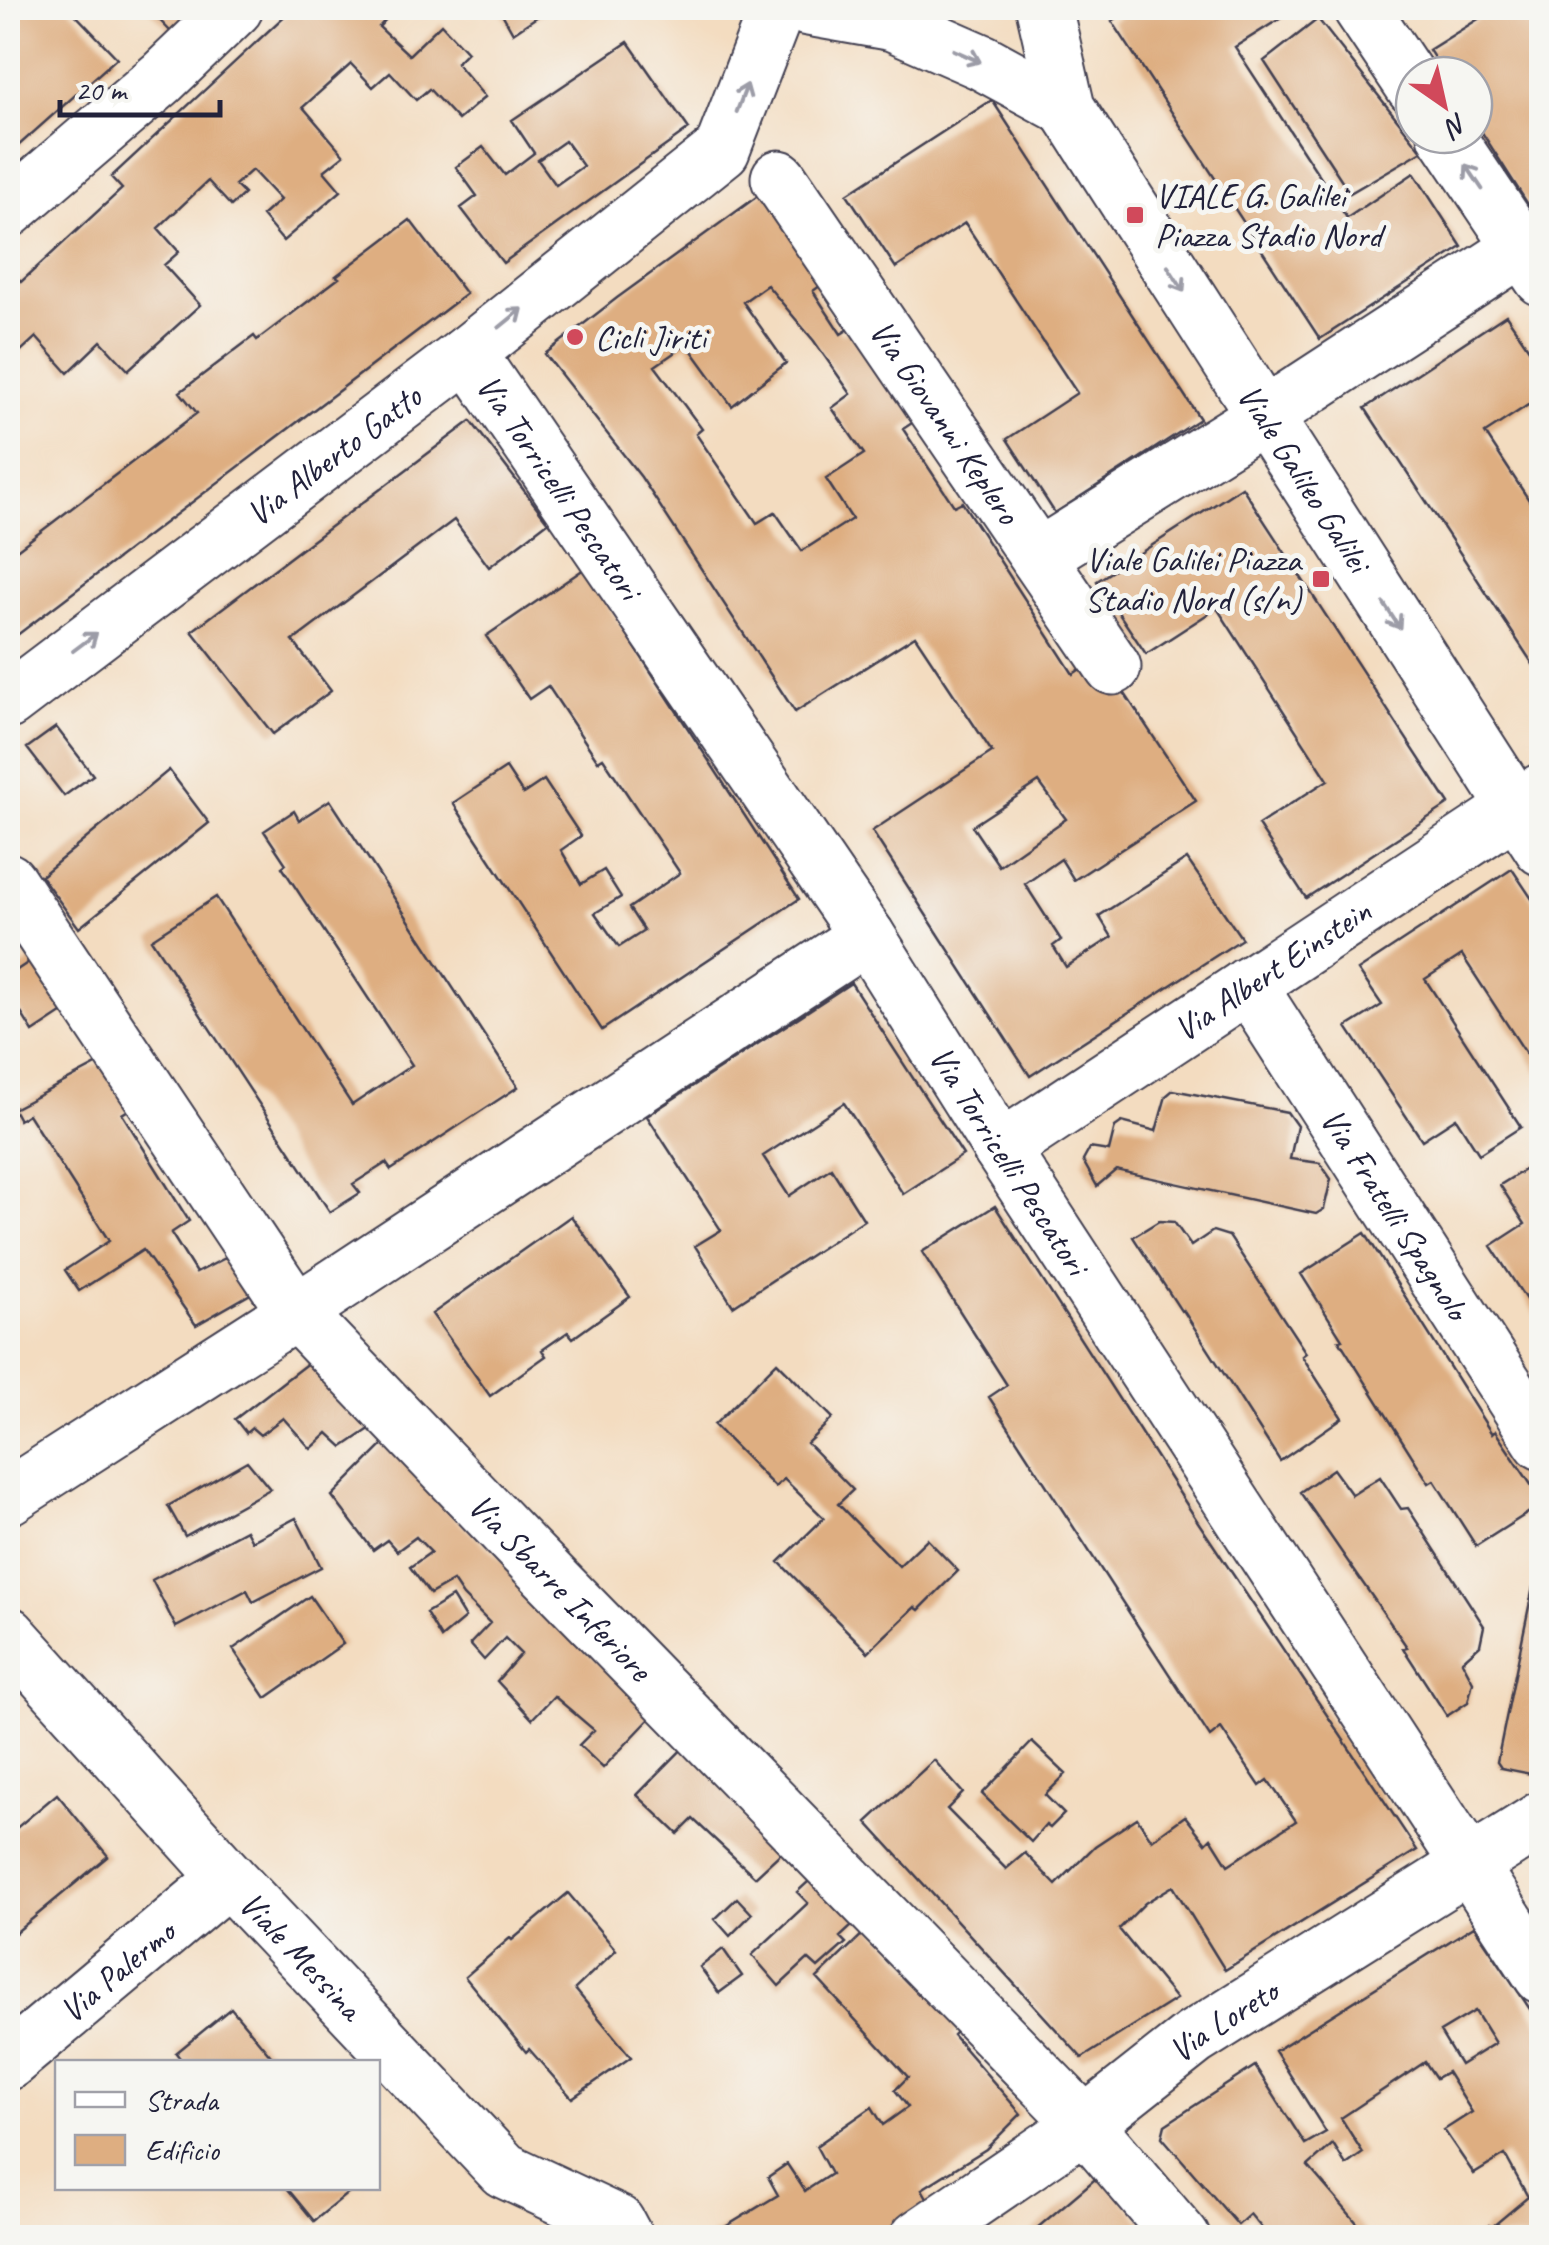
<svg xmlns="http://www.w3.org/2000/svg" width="1549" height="2245" font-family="Caveat,sans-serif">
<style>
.building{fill:#deae81;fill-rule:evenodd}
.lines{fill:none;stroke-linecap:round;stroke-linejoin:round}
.street-casing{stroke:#413e4f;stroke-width:59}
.secondary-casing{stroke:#413e4f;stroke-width:59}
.street{stroke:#fff;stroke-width:55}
.secondary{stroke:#fff;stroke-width:55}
.oneway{stroke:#9c9ca7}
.poi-dot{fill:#d1495b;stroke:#f6f6f2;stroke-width:4}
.labels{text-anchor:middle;stroke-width:10;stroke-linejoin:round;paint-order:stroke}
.poi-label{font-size:35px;fill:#22223b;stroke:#f6f6f2;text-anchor:start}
.street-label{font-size:35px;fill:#22223b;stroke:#f6f6f2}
</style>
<rect width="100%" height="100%" fill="#f6f6f2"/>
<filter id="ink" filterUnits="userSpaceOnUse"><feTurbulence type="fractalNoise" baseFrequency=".01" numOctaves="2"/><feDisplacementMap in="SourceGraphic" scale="20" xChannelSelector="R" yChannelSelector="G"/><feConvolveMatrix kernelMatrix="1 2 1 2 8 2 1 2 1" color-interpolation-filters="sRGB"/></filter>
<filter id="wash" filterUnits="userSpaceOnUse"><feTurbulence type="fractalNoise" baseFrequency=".0048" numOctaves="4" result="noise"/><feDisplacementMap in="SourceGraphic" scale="40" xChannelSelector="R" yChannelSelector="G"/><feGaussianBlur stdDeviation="2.25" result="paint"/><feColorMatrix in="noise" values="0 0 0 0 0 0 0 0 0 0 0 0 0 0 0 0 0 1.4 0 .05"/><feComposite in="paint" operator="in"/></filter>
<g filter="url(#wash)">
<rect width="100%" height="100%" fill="#f3dcc0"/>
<g id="blocks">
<path class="building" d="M 8,8 L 69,8 L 117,58 L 8,155 Z
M 148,8 L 198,8 L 172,33 Z
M 293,8 L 376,8 L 387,18 L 379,27 L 409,55 L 441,24 L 467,52 L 456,63 L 485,97 L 458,120 L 429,89 L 416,100 L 390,72 L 373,87 L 351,64 L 303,107 L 344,155 L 324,171 L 341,191 L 283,241 L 262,216 L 280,200 L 252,170 L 235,185 L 244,194 L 231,206 L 208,181 L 158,228 L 179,252 L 164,265 L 200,305 L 128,370 L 101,341 L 68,373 L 36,337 L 8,363 L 8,272 L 10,270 L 21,282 L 122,189 L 111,177 Z
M 499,8 L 550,8 L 513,33 Z
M 1134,8 L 1297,8 L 1235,47 L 1347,218 L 1414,173 L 1462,247 L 1320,339 L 1112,21 Z
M 1496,8 L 1542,8 L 1542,197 L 1529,206 L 1474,120 L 1474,75 L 1445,75 L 1429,50 Z
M 1318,19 L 1422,151 L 1350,193 L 1264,61 Z
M 628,42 L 689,129 L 503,263 L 461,208 L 477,196 L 456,167 L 483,147 L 505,175 L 534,153 L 512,120 ZM 565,141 L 583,166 L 556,185 L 538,160 Z
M 992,100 L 1200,419 L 1055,513 L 1007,439 L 1077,393 L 965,223 L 896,268 L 847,194 Z
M 777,182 L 839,272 L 813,291 L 841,334 L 857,324 L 918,419 L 903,429 L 954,506 L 962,502 L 1073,674 L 1100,656 L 1196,801 L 1074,880 L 1061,859 L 1025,884 L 1061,940 L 1053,946 L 1066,967 L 1112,937 L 1099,916 L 1187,859 L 1242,939 L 1030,1076 L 872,831 L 992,752 L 915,636 L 795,712 L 641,477 L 545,354 L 617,298 ZM 767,285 L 814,341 L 851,394 L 832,408 L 864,454 L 826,479 L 852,519 L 802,551 L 775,512 L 757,523 L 696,434 L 702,429 L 655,366 L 687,344 L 732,406 L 786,363 L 743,302 ZM 1039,782 L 1066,819 L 999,866 L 972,826 Z
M 410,220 L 466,294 L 8,642 L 8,550 L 10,555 L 197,413 L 180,392 L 254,336 L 257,340 L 339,278 L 336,276 Z
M 1506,315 L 1542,368 L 1542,396 L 1485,433 L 1542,520 L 1542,678 L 1365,408 Z
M 471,421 L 548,522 L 489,567 L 454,520 L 293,641 L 331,691 L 273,734 L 192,631 Z
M 1242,487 L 1449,804 L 1306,898 L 1258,825 L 1328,780 L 1217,608 L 1146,654 L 1097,581 Z
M 584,569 L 799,899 L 602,1030 L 453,803 L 506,768 L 523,794 L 544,780 L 581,836 L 561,850 L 581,884 L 604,870 L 621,897 L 595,913 L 619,947 L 644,931 L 629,908 L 680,873 L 603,758 L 598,761 L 548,686 L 529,699 L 486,636 Z
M 56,727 L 93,775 L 64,796 L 27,748 Z
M 169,770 L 209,823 L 79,928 L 41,876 Z
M 330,800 L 518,1087 L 391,1170 L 386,1163 L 353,1184 L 360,1193 L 330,1212 L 151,939 L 216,897 L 352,1105 L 412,1065 L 282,867 L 286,864 L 264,831 L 294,811 L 299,820 Z
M 1512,869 L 1542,914 L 1542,1078 L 1462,955 L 1425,979 L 1521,1127 L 1479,1154 L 1456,1118 L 1422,1140 L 1347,1027 L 1382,1005 L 1358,970 Z
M 41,954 L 74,1005 L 33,1032 L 8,992 L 8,976 Z
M 851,983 L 963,1155 L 903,1194 L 844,1103 L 763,1156 L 789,1196 L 831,1168 L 864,1220 L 733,1306 L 695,1246 L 721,1230 L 647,1116 Z
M 108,1059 L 138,1104 L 122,1114 L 189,1221 L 171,1233 L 196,1273 L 235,1253 L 259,1289 L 196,1325 L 143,1250 L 79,1291 L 65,1270 L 109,1241 L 28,1114 L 19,1120 L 13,1109 Z
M 1173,1090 L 1287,1112 L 1297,1126 L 1290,1159 L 1320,1163 L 1331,1179 L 1324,1209 L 1316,1214 L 1116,1170 L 1097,1186 L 1083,1161 L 1090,1148 L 1109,1151 L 1115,1127 L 1122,1122 L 1156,1131 L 1166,1096 Z
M 1542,1159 L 1542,1324 L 1491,1246 L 1525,1224 L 1500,1185 Z
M 995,1206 L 1198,1522 L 1417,1850 L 1225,1970 L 1173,1886 L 1145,1903 L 1119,1929 L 1176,1999 L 1082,2058 L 867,1822 L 934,1760 L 963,1793 L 947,1809 L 1006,1869 L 1025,1853 L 1056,1885 L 1095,1846 L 1137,1818 L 1152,1840 L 1185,1816 L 1206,1843 L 1211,1838 L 1228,1865 L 1296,1821 L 1268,1780 L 1260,1786 L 1221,1728 L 1210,1737 L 989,1397 L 1007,1385 L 922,1252 Z
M 571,1216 L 630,1297 L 573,1338 L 568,1332 L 542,1350 L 546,1356 L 490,1396 L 432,1314 Z
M 1159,1221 L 1174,1222 L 1191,1246 L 1213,1231 L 1229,1236 L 1306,1353 L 1302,1356 L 1342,1418 L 1280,1461 L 1183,1310 L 1181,1311 L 1133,1237 Z
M 1365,1233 L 1492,1434 L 1495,1431 L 1542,1501 L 1542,1504 L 1476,1546 L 1434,1480 L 1429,1483 L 1339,1340 L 1342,1339 L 1301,1274 Z
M 313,1359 L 374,1426 L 343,1447 L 328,1433 L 311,1449 L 283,1418 L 260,1435 L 252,1428 L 246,1433 L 235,1419 Z
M 777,1362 L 833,1418 L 807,1443 L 853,1490 L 838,1504 L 899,1566 L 927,1539 L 958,1571 L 919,1610 L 915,1607 L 868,1652 L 779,1562 L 824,1518 L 784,1479 L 775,1487 L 714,1425 Z
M 387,1441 L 443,1496 L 438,1501 L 464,1527 L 560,1611 L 552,1619 L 592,1658 L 661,1707 L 603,1768 L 579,1745 L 594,1730 L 554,1696 L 532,1719 L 497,1681 L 521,1654 L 505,1638 L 484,1660 L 470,1644 L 490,1623 L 463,1596 L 453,1581 L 430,1594 L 410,1567 L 431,1552 L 416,1537 L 397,1551 L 387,1540 L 373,1550 L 332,1496 Z
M 247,1461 L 270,1489 L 185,1536 L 168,1506 Z
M 1333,1469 L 1352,1495 L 1380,1477 L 1401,1509 L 1408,1508 L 1484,1626 L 1480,1645 L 1462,1661 L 1473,1682 L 1468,1702 L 1447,1716 L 1403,1648 L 1407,1647 L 1300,1492 Z
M 296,1518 L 321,1567 L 253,1602 L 247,1590 L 176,1627 L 152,1580 L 246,1530 L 252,1541 Z
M 1540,1553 L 1542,1771 L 1536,1775 L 1501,1768 L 1497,1762 Z
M 310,1596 L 343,1644 L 266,1698 L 233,1649 Z
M 452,1597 L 465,1618 L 441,1638 L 426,1613 Z
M 693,1738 L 795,1840 L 755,1877 L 693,1819 L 678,1834 L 637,1795 Z
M 1032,1742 L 1066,1774 L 1045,1795 L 1064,1814 L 1050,1828 L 1046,1825 L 1031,1842 L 982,1794 Z
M 57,1794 L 108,1856 L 8,1939 L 8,1835 Z
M 822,1869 L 865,1914 L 840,1937 L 846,1943 L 818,1968 L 808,1959 L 779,1986 L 752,1955 L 808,1903 L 797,1892 Z
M 568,1893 L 616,1950 L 575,1989 L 631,2057 L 572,2098 L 529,2049 L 526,2052 L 465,1977 L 510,1938 L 512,1940 Z
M 737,1898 L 752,1914 L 730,1936 L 715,1919 Z
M 871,1926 L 964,2024 L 953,2035 L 1021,2114 L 986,2149 L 922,2189 L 930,2203 L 873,2238 L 707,2238 L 778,2195 L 768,2177 L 787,2164 L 805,2191 L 831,2174 L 816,2146 L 872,2107 L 883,2125 L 908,2107 L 895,2090 L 908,2077 L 817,1978 Z
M 1474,1926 L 1542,2027 L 1542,2238 L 1476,2238 L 1489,2225 L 1492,2227 L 1528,2197 L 1505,2155 L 1474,2174 L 1444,2130 L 1472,2112 L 1447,2072 L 1436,2078 L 1425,2062 L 1341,2118 L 1363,2153 L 1346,2165 L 1333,2144 L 1308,2166 L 1370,2238 L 1270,2238 L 1250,2214 L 1238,2225 L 1162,2137 L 1165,2125 L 1255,2066 L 1305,2144 L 1326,2132 L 1275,2051 ZM 1475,2011 L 1495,2043 L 1460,2065 L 1440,2032 Z
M 723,1949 L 742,1976 L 719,1993 L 700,1967 Z
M 231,2008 L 276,2062 L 183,2062 L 176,2053 Z
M 1100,2175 L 1156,2238 L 1024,2238 L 1030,2234 Z
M 287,2188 L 354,2188 L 314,2221 Z"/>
</g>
</g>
<g filter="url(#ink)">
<use href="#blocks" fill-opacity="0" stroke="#413e4f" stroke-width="2.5"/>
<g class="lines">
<defs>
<g id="street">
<path id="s1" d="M 779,178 L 1113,667"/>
<path d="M 8,210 L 162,78 L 235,8"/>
<path id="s2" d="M 468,353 L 867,936 L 1001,1149 L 1542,1976"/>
<path d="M 1038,557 L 1264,416 L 1522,248"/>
<path id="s3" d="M 8,701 L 468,353 L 722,150 L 777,8"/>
<path id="s4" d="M 8,881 L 296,1312 L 524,1550 L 1085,2124 L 1182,2238"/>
<path id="s5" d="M 1248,985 L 1542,1442"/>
<path id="s6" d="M 1001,1149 L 1542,791"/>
<path d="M 8,1497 L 296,1312 L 867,936"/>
<path id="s7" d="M 8,1634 L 228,1878 L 504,2170 L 617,2223 L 625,2238"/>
<path id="s8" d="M 8,2062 L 228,1878"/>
<path id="s9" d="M 918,2238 L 1085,2124 L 1194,2038 L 1542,1819"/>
</g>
<g id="secondary">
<path d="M 808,8 L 893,23 L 982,62 L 1067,108"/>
<path id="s10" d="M 1044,8 L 1067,108 L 1542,848"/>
<path d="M 1361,8 L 1414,87"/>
<path d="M 1446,135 L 1542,278"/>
</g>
</defs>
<use href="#street" class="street-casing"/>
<use href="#secondary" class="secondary-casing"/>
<use href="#street" class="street"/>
<use href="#secondary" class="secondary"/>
</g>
<defs><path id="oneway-shaft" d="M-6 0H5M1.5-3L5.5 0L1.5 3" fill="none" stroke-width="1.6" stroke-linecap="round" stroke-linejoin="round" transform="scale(2.5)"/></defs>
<g class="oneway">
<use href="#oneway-shaft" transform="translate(967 56) rotate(24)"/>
<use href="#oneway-shaft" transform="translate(742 98) rotate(-69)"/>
<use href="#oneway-shaft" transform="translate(1474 177) rotate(-124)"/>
<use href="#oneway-shaft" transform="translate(1176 279) rotate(57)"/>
<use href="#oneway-shaft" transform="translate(511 318) rotate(-39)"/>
<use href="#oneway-shaft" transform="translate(1392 616) rotate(57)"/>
<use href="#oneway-shaft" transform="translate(85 642) rotate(-37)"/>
</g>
</g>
<g class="poi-dot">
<rect x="1125" y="205" width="20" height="20" rx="5"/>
<circle cx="575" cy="337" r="10"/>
<rect x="1311" y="569" width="20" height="20" rx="5"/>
</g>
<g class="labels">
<g class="poi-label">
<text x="1155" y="207">VIALE G. Galilei<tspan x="1155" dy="40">Piazza Stadio Nord</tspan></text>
<text x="595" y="349">Cicli Jiriti</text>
<text x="1301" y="571" text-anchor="end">Viale Galilei Piazza<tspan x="1301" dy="40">Stadio Nord (s/n)</tspan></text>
</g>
<g class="street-label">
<text dy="12" stroke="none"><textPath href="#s1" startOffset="295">Via Giovanni Keplero</textPath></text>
<text dy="12" stroke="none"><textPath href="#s3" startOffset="408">Via Alberto Gatto</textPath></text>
<text dy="12" stroke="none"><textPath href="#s10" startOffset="542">Viale Galileo Galilei</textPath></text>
<text dy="12" stroke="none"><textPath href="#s2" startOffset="162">Via Torricelli Pescatori</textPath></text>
<text dy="12" stroke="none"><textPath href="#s6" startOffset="325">Via Albert Einstein</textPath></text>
<text dy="12" stroke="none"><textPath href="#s2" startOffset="972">Via Torricelli Pescatori</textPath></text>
<text dy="12" stroke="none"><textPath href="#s5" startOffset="272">Via Fratelli Spagnolo</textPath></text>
<text dy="12" stroke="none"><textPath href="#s4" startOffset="900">Via Sbarre Inferiore</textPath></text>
<text dy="12" stroke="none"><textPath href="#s7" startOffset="435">Viale Messina</textPath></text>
<text dy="12" stroke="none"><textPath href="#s8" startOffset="142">Via Palermo</textPath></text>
<text dy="12" stroke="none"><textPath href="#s9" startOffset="375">Via Loreto</textPath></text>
</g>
</g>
<rect width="1549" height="2245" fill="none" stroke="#f6f6f2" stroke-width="40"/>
<rect x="55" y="2060" width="325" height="130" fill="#f6f6f2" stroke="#a1a1a9" stroke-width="2.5"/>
<rect x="75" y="2092" width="50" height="15" fill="#ffffff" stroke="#a1a1a9" stroke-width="2.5"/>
<text x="145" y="2110" font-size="30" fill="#22223b">Strada</text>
<rect x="75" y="2135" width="50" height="30" fill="#deae81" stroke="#a1a1a9" stroke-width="2.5"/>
<text x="145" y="2160" font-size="30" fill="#22223b">Edificio</text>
<g transform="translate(1444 105) rotate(146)"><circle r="48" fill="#f6f6f2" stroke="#a1a1a9" stroke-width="2.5"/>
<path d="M0-8L18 38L0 25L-18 38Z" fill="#d1495b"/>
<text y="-15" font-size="28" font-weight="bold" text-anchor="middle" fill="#22223b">N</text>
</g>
<path d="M60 100v15h160v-15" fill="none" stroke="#22223b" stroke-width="5"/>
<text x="75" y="100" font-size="30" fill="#22223b" stroke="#f6f6f2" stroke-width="8" paint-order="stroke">20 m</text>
</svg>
